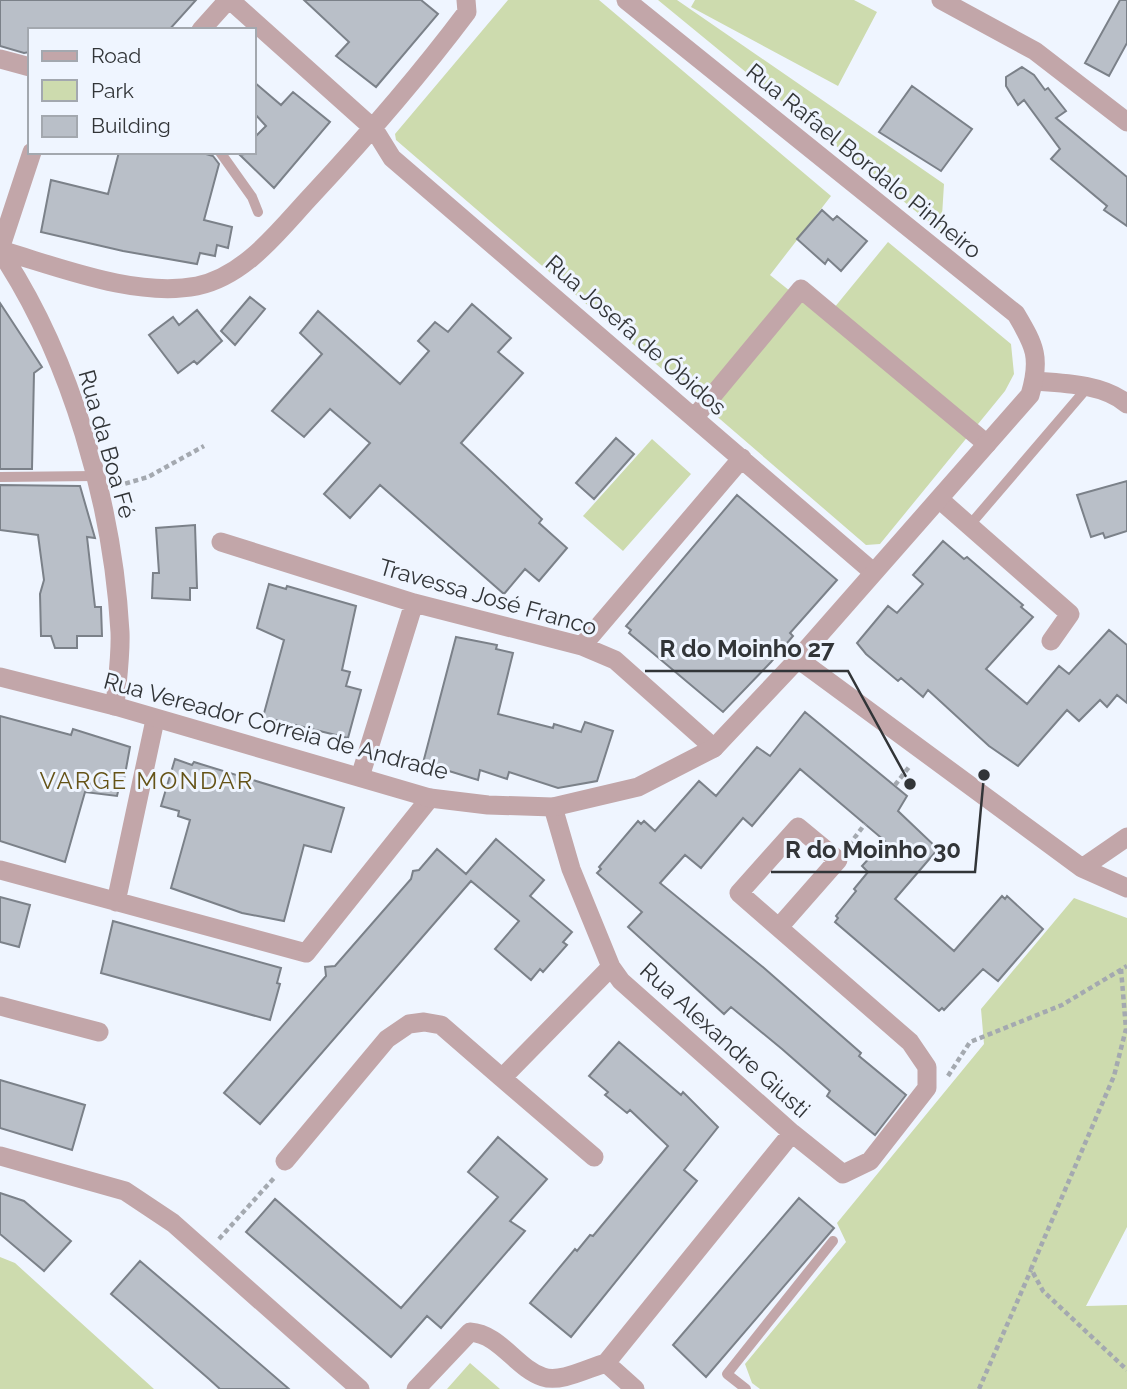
<svg xmlns="http://www.w3.org/2000/svg" width="1127" height="1389" font-family="Raleway,sans-serif">
<style>
.green{fill:#cddbae}
.building{fill:#b9bfc8;stroke:#7b8189;stroke-width:2}
.lines{fill:none;stroke-linecap:round;stroke-linejoin:round}
.path{stroke:#a4a9b0;stroke-width:4.5;stroke-dasharray:5 3.5;stroke-linecap:butt}
.service{stroke:#c2a6a9;stroke-width:10}
.minor{stroke:#c2a6a9;stroke-width:19}
.tertiary{stroke:#c2a6a9;stroke-width:19}
.labels{text-anchor:middle;stroke-width:6;stroke-linejoin:round;paint-order:stroke}
.street-label{font-size:23px;fill:#323538;stroke:#eff5ff}
.neighbourhood-label{font-size:24px;letter-spacing:2px;fill:#655317;stroke:#eff5ff}
.leader{fill:none;stroke:#323538;stroke-width:2.5}
.callout-dot{fill:#323538;stroke:#eff5ff;stroke-width:2.5}
.callout-label{font-size:24px;text-anchor:middle;font-weight:bold;fill:#323538;stroke:#eff5ff;stroke-width:6;stroke-linejoin:round;paint-order:stroke}
</style>
<rect width="100%" height="100%" fill="#eff5ff"/>
<path class="green" d="M 508,0 L 599,0 L 831,196 L 770,275 L 825,319 L 888,242 L 1011,344 L 1014,374 L 1005,391 L 880,544 L 866,545 L 396,140 L 395,134 Z
M 658,0 L 677,0 L 944,184 L 941,232 Z
M 695,0 L 854,0 L 877,12 L 838,86 L 691,7 Z
M 652,439 L 691,474 L 623,551 L 583,516 Z
M 1074,898 L 1127,918 L 1127,1227 L 1086,1306 L 1127,1305 L 1127,1389 L 760,1389 L 752,1383 L 745,1364 L 846,1242 L 837,1223 L 984,1044 L 981,1009 Z
M 0,1257 L 15,1263 L 154,1389 L 0,1389 Z
M 470,1363 L 500,1389 L 447,1389 Z"/>
<path class="building" d="M 0,0 L 196,0 L 169,30 L 30,30 L 30,52 L 24,53 L 0,46 Z
M 304,0 L 421,0 L 438,14 L 376,87 L 336,56 L 349,42 Z
M 1120,0 L 1127,0 L 1127,43 L 1109,76 L 1085,63 Z
M 1022,67 L 1034,75 L 1045,90 L 1048,88 L 1066,111 L 1056,118 L 1127,177 L 1127,226 L 1104,210 L 1107,206 L 1051,159 L 1060,149 L 1024,100 L 1018,105 L 1006,86 L 1006,77 Z
M 254,82 L 281,105 L 293,92 L 330,122 L 274,188 L 240,155 L 254,152 L 254,138 L 266,126 L 254,113 Z
M 912,86 L 972,129 L 941,171 L 879,132 Z
M 119,152 L 199,152 L 213,156 L 219,164 L 204,220 L 232,227 L 228,248 L 217,245 L 215,256 L 200,253 L 197,264 L 123,251 L 41,232 L 51,180 L 108,194 Z
M 822,210 L 833,220 L 837,216 L 867,241 L 841,271 L 828,259 L 825,264 L 797,239 Z
M 250,297 L 265,309 L 235,345 L 221,331 Z
M 0,303 L 42,367 L 34,373 L 32,469 L 0,469 Z
M 472,304 L 511,338 L 498,352 L 523,373 L 461,443 L 542,519 L 539,523 L 567,548 L 539,581 L 525,569 L 504,594 L 380,485 L 350,518 L 324,494 L 370,443 L 330,409 L 304,437 L 272,411 L 322,354 L 300,333 L 318,311 L 400,384 L 429,351 L 418,341 L 435,322 L 448,332 Z
M 197,310 L 222,341 L 197,364 L 194,361 L 178,373 L 149,335 L 173,317 L 179,325 Z
M 616,438 L 634,454 L 594,499 L 576,483 Z
M 1127,481 L 1127,531 L 1105,538 L 1103,533 L 1091,537 L 1077,495 Z
M 0,485 L 80,486 L 95,538 L 87,537 L 95,607 L 101,607 L 102,636 L 77,636 L 77,648 L 55,648 L 51,636 L 41,636 L 40,594 L 44,580 L 38,535 L 0,530 Z
M 737,495 L 837,580 L 790,633 L 793,636 L 771,662 L 723,712 L 629,633 L 631,630 L 626,626 Z
M 195,525 L 197,588 L 190,588 L 190,600 L 152,598 L 153,573 L 159,573 L 156,528 Z
M 943,541 L 964,559 L 967,557 L 1023,605 L 1021,607 L 1033,617 L 986,669 L 1027,704 L 1059,666 L 1069,674 L 1109,630 L 1127,645 L 1127,703 L 1117,695 L 1107,707 L 1100,700 L 1079,721 L 1067,710 L 1018,766 L 989,746 L 928,690 L 923,697 L 901,678 L 898,681 L 866,654 L 857,643 L 888,606 L 897,613 L 923,584 L 913,575 Z
M 269,584 L 286,589 L 287,586 L 356,606 L 342,670 L 350,672 L 346,686 L 361,690 L 348,738 L 263,717 L 284,640 L 257,628 Z
M 456,637 L 497,645 L 496,649 L 513,653 L 498,714 L 553,728 L 554,724 L 581,732 L 585,722 L 613,731 L 597,781 L 558,788 L 509,772 L 507,779 L 480,770 L 478,780 L 423,763 Z
M 805,712 L 907,796 L 898,811 L 938,849 L 895,899 L 954,951 L 1002,896 L 1005,899 L 1007,896 L 1043,929 L 998,981 L 983,969 L 944,1010 L 942,1008 L 939,1011 L 835,922 L 838,918 L 836,916 L 856,891 L 854,889 L 868,872 L 862,866 L 885,841 L 800,769 L 752,826 L 743,818 L 701,868 L 685,855 L 660,883 L 764,968 L 861,1053 L 859,1056 L 906,1095 L 875,1135 L 827,1096 L 830,1091 L 782,1049 L 731,1007 L 724,1014 L 628,927 L 642,912 L 597,873 L 601,869 L 599,867 L 638,821 L 641,824 L 644,821 L 655,831 L 699,781 L 716,796 L 757,747 L 770,756 Z
M 0,716 L 71,735 L 73,729 L 130,747 L 124,780 L 121,779 L 117,796 L 85,792 L 65,862 L 0,841 Z
M 175,759 L 192,765 L 194,762 L 344,808 L 331,852 L 304,845 L 284,921 L 242,913 L 171,888 L 190,820 L 178,816 L 179,811 L 161,806 Z
M 496,839 L 544,880 L 530,896 L 572,932 L 563,942 L 567,945 L 543,972 L 540,969 L 531,980 L 495,949 L 519,921 L 471,881 L 260,1124 L 224,1093 L 326,976 L 325,967 L 335,966 L 411,879 L 413,871 L 419,870 L 437,849 L 466,874 Z
M 0,897 L 30,905 L 19,947 L 0,942 Z
M 113,921 L 281,968 L 277,983 L 280,984 L 270,1020 L 101,973 Z
M 619,1042 L 681,1095 L 683,1092 L 718,1127 L 684,1170 L 697,1181 L 571,1337 L 530,1303 L 575,1249 L 577,1251 L 590,1235 L 593,1236 L 668,1146 L 630,1110 L 627,1113 L 605,1095 L 608,1092 L 589,1076 Z
M 0,1080 L 85,1105 L 72,1150 L 0,1128 Z
M 498,1137 L 547,1179 L 510,1221 L 525,1231 L 441,1328 L 427,1316 L 391,1357 L 246,1232 L 275,1199 L 401,1308 L 498,1197 L 468,1172 Z
M 0,1193 L 24,1201 L 71,1241 L 44,1271 L 0,1234 Z
M 799,1198 L 834,1228 L 706,1377 L 673,1345 Z
M 140,1261 L 187,1301 L 289,1389 L 220,1389 L 209,1379 L 111,1294 Z"/>
<g class="lines">
<path class="path" d="M 117,486 L 148,477 L 204,446
M 895,785 L 909,767
M 849,845 L 865,824
M 1121,969 L 1126,1029 L 1114,1076 L 1031,1269 L 1043,1291 L 1127,1370
M 948,1076 L 970,1042 L 1062,1005 L 1127,966
M 219,1239 L 274,1178
M 979,1389 L 1031,1270"/>
<path class="service" d="M 220,152 L 252,197 L 258,212
M 0,477 L 95,476
M 969,526 L 1087,388
M 746,1389 L 727,1374 L 833,1241"/>
<path class="minor" d="M 230,0 L 374,129 L 392,158 L 873,572
M 201,30 L 228,0
M 0,59 L 30,67
M 0,249 L 32,152
M 0,250 C 59,267 136,298 197,286 C 246,276 280,229 312,195 C 367,136 419,76 467,12 L 466,0
M 0,251 C 71,357 113,505 120,632 C 121,656 117,682 115,706
M 1034,381 C 1064,383 1104,384 1127,404
M 694,418 L 801,289 L 987,444
M 939,499 L 1070,614 L 1051,641
M 221,542 L 414,603 L 582,646 L 615,660 L 714,748
M 582,646 L 742,458
M 798,659 L 1082,868 L 1127,888
M 360,777 L 414,603
M 553,807 L 571,869 L 611,967 L 621,981 L 792,1133 L 843,1174 L 870,1161 L 927,1088 L 927,1067 L 910,1042 L 739,893 L 798,827 L 838,860 L 780,926
M 1082,868 L 1127,837
M 0,870 L 306,953 L 430,798
M 116,902 L 155,720
M 0,1006 L 99,1032
M 502,1078 L 594,1157
M 0,1156 L 125,1191 L 173,1223 L 360,1389
M 285,1161 L 387,1039 L 409,1024 L 424,1022 L 441,1025 L 502,1078 L 611,967
M 416,1389 L 470,1332 C 500,1334 516,1368 543,1377 C 561,1383 588,1368 606,1363
M 635,1389 L 606,1363 L 792,1133"/>
<path class="tertiary" d="M 941,0 L 1035,51 L 1127,122
M 0,677 L 115,706 L 430,798 L 488,805 L 553,807 L 638,787 L 714,748 L 798,659 L 1030,395 C 1041,358 1035,346 1016,314 L 626,0"/>
</g>
<g class="labels">
<g class="street-label">
<text transform="translate(864 161) rotate(39)" y="8">Rua Rafael Bordalo Pinheiro</text>
<text transform="translate(636 335) rotate(41)" y="8">Rua Josefa de Óbidos</text>
<text transform="translate(107 444) rotate(74)" y="8">Rua da Boa Fé</text>
<text transform="translate(488 597) rotate(16)" y="8">Travessa José Franco</text>
<text transform="translate(276 726) rotate(15)" y="8">Rua Vereador Correia de Andrade</text>
<text transform="translate(725 1040) rotate(42)" y="8">Rua Alexandre Giusti</text>
</g>
<g class="neighbourhood-label">
<text x="147" y="789">VARGE MONDAR</text>
</g>
</g>
<path class="leader" d="M910 784L848 671H645M984 775L975 872H771"/>
<g class="callout-dot">
<circle cx="910" cy="784" r="7"/>
<circle cx="984" cy="775" r="7"/>
</g>
<g class="callout-label">
<text x="747" y="657">R do Moinho 27</text>
<text x="873" y="858">R do Moinho 30</text>
</g>
<rect x="28" y="28" width="228" height="126" fill="#eff5ff" stroke="#a3a8af" stroke-width="2"/>
<rect x="42" y="51" width="35" height="10" fill="#c2a6a9" stroke="#a3a8af" stroke-width="2"/>
<text x="91" y="63" font-size="21" fill="#323538">Road</text>
<rect x="42" y="80" width="35" height="21" fill="#cddbae" stroke="#a3a8af" stroke-width="2"/>
<text x="91" y="98" font-size="21" fill="#323538">Park</text>
<rect x="42" y="116" width="35" height="21" fill="#b9bfc8" stroke="#a3a8af" stroke-width="2"/>
<text x="91" y="133" font-size="21" fill="#323538">Building</text>
</svg>
